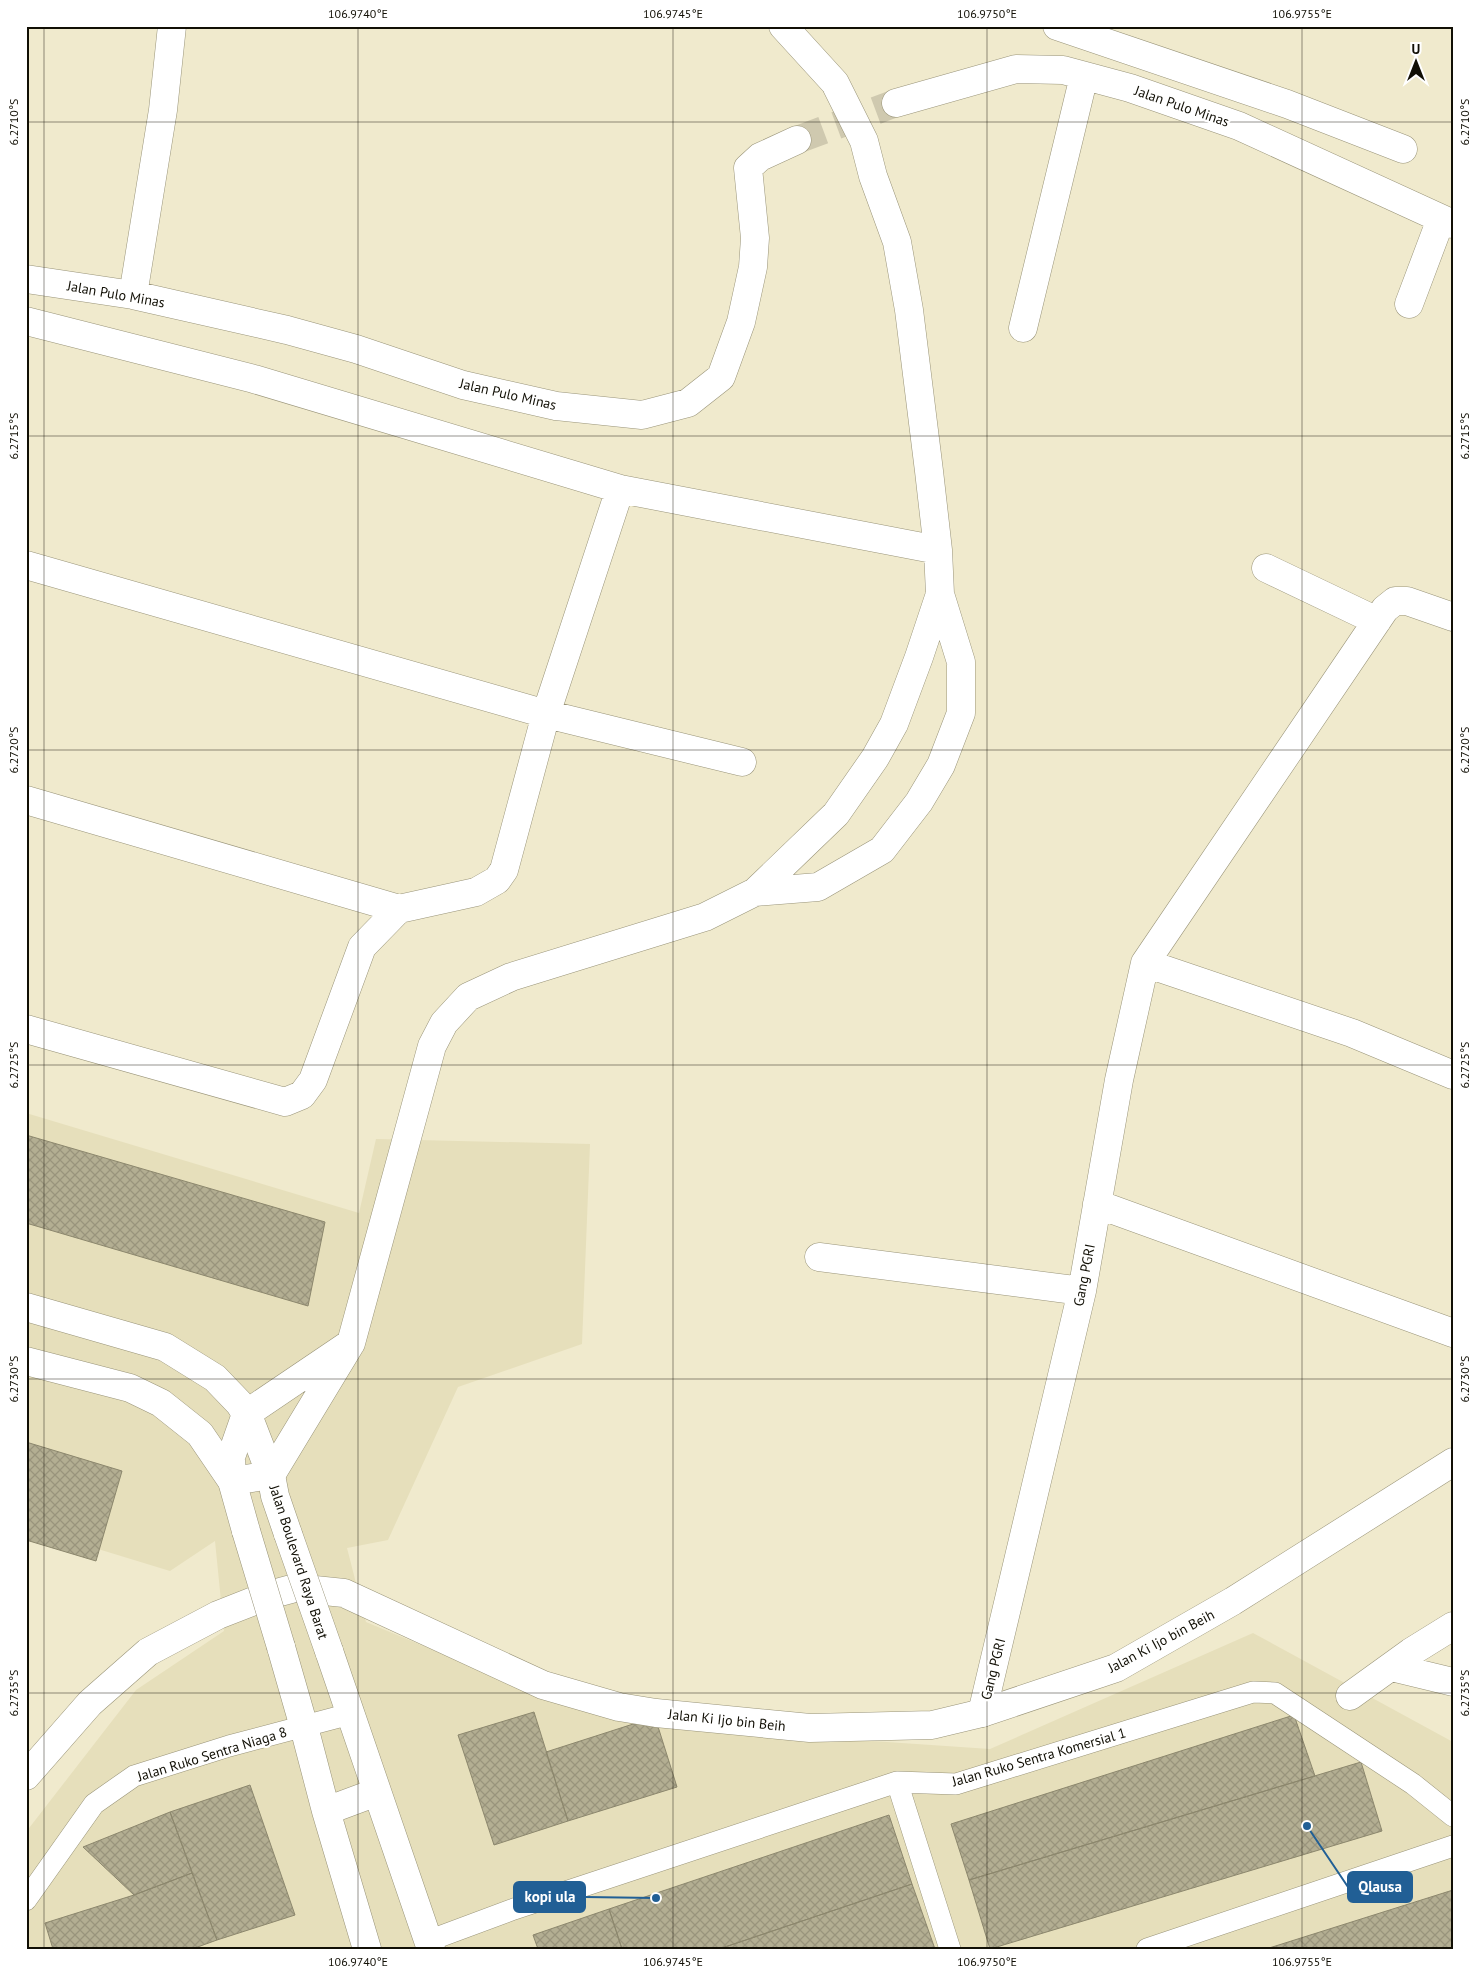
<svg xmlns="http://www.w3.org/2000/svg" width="1479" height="1975" font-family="'PT Sans',sans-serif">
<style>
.built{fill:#e6dfbb}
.building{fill:url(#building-cross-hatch);stroke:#8c876d}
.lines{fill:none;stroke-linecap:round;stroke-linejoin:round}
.street-tunnel{stroke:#cfc9af;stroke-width:28;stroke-dasharray:28 14;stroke-linecap:butt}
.lane-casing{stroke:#999479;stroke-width:22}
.street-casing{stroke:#999479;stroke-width:29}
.secondary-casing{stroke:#999479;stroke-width:29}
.lane{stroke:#fff;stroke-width:21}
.street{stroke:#fff;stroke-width:28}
.secondary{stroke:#fff;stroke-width:28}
.secondary-bridge-casing{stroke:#999479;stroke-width:29;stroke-linecap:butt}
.secondary-bridge{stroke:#fff;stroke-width:28}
.ticks{fill:none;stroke:#110f05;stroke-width:1;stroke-opacity:0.45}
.labels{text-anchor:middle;stroke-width:4.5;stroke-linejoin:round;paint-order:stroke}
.street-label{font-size:14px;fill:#110f05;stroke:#fff}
.leader{fill:none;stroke:#215f95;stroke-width:2}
.callout-dot{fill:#215f95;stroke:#fff;stroke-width:2}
.callout{fill:#215f95;stroke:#215f95;stroke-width:2}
.callout-label{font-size:15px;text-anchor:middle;font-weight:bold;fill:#fff}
.neatline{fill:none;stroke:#110f05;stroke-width:2}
.ticks-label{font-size:12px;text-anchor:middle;fill:#110f05}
</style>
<defs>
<pattern id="building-cross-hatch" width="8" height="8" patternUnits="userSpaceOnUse" patternTransform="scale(1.25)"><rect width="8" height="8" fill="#b3ae92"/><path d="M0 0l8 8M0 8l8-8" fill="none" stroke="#99947c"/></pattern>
</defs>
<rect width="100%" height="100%" fill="#f0eacd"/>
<path class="built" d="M 26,1113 L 359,1213 L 376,1139 L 590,1144 L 582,1344 L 458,1387 L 388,1540 L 347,1548 L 366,1622 L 546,1697 L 769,1734 L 990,1749 L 1253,1633 L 1453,1742 L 1453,1949 L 26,1949 L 26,1832 L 136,1690 L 224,1631 L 215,1541 L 170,1571 L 26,1527 Z"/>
<path class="building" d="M 26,1135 L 325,1222 L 308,1306 L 26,1223 Z
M 26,1442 L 122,1471 L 96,1561 L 26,1540 Z
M 534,1712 L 568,1821 L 494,1845 L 458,1735 Z
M 1294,1715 L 1315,1776 L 969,1880 L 951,1824 Z
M 655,1717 L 677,1787 L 568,1821 L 546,1752 Z
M 1361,1762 L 1382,1831 L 990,1949 L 969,1880 Z
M 250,1785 L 295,1915 L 217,1940 L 170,1812 Z
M 170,1812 L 192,1873 L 134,1895 L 83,1847 Z
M 889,1815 L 912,1884 L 719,1949 L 622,1949 L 609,1909 Z
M 192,1873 L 217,1940 L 192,1949 L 53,1949 L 45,1923 L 134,1895 Z
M 912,1884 L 935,1949 L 719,1949 Z
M 1453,1890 L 1453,1949 L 1266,1949 Z
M 609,1909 L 622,1949 L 538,1949 L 533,1935 Z"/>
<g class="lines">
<path class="street-tunnel" d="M 797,140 L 896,103"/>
<defs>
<path id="lane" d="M 897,1782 L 950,1949
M 26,1900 L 94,1804 L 134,1776 L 229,1746 L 350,1714
M 428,1941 L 514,1909 L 897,1782 L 956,1784 L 1253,1692 L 1275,1693 L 1413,1784 L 1453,1816
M 1147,1949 L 1453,1846"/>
<path id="street" d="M 1057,26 L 1287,104 L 1403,149
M 896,103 L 1016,69 L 1063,70 L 1130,88 L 1239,126 L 1453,224
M 26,279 L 133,295 L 287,330 L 356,349 L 463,385 L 556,406 L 642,415 L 688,403 L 721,377 L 741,322 L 753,267 L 755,238 L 748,168 L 760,157 L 797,140
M 133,295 L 163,110 L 172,26
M 1409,304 L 1441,219
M 26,321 L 254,379 L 620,489 L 938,550
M 1023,328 L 1084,76
M 26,565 L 546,714 L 742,762
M 1266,568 L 1377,621
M 26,800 L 399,909
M 755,892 L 818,887 L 882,850 L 919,802 L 941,765 L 961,713 L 961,662 L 940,594 L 938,550 L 929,471 L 909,310 L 897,242 L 873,176 L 864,141 L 835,83 L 783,26
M 1145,963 L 1352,1033 L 1453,1075
M 26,1029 L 285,1102 L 302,1095 L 313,1080 L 362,947 L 399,909 L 476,892 L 497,880 L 504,870 L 546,714 L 620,489
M 1097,1204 L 1453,1333
M 819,1257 L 1082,1291
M 351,1343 L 246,1414 L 231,1457 L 232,1481 L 271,1475 L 351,1343 L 432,1046 L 444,1023 L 468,997 L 511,977 L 705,917 L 755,892 L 836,814 L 875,758 L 894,724 L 919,657 L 940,594
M 1391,1667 L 1453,1682
M 1350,1696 L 1411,1652 L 1453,1626
M 982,1713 L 1082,1291 L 1119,1080 L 1145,963 L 1385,609 L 1395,601 L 1407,601 L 1453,617"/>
<path id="secondary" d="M 26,1307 L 165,1347 L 215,1378 L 239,1403 L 249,1418 L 271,1475 L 275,1496 L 288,1534
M 26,1361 L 130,1388 L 161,1403 L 200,1434 L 232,1481 L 246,1531
M 281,1647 L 304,1727 L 326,1811 L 367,1949
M 329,1651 L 431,1949
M 26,1776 L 90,1703 L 148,1652 L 218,1615 L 269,1595 L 295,1588 L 344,1593 L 543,1685 L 619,1707 L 656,1713 L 810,1728 L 932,1725 L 982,1713 L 1116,1668 L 1233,1601 L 1453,1462
M 326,1811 L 377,1792"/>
</defs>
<use href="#lane" class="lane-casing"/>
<use href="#street" class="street-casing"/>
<use href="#secondary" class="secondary-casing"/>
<use href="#lane" class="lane"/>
<use href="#street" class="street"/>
<use href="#secondary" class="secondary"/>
<defs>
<path id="secondary-bridge" d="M 246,1531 L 281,1647
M 288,1534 L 329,1651"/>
</defs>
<use href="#secondary-bridge" class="secondary-bridge-casing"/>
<use href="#secondary-bridge" class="secondary-bridge"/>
</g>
<path class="ticks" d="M 44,26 L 44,1949M 358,26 L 358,1949M 673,26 L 673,1949M 987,26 L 987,1949M 1302,26 L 1302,1949M 26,122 L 1453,122M 26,436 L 1453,436M 26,750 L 1453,750M 26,1065 L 1453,1065M 26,1379 L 1453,1379M 26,1693 L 1453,1693"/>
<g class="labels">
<g class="street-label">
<text transform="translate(1182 106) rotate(19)" y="5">Jalan Pulo Minas</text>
<text transform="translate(116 294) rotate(10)" y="5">Jalan Pulo Minas</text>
<text transform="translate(508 394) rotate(13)" y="5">Jalan Pulo Minas</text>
<text transform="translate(1084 1275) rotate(-79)" y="5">Gang PGRI</text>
<text transform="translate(299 1562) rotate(72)" y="5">Jalan Boulevard Raya Barat</text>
<text transform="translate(1161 1641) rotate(-28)" y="5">Jalan Ki Ijo bin Beih</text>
<text transform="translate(993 1669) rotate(-76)" y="5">Gang PGRI</text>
<text transform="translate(727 1720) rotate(6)" y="5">Jalan Ki Ijo bin Beih</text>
<text transform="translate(212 1754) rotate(-17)" y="5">Jalan Ruko Sentra Niaga 8</text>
<text transform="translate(1039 1757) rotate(-16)" y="5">Jalan Ruko Sentra Komersial 1</text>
</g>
</g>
<path class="leader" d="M1307 1826L1348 1887M656 1898L585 1897"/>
<g class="callout-dot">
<circle cx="1307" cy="1826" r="5"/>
<circle cx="656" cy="1898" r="5"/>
</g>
<g class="callout">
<rect x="1348" y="1872" width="64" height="30" rx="5"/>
<rect x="514" y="1882" width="71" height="30" rx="5"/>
</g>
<g class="callout-label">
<text x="1380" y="1892">Qlausa</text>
<text x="550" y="1902">kopi ula</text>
</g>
<rect width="1479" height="1975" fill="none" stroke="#ffffff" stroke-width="55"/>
<g transform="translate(1416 62)" stroke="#ffffff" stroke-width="4" paint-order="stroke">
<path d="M0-4L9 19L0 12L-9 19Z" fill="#110f05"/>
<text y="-8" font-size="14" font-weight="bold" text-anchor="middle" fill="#110f05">U</text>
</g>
<rect x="28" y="28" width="1424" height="1920" class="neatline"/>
<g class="ticks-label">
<text x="358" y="18">106.9740°E</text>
<text x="673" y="18">106.9745°E</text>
<text x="987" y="18">106.9750°E</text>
<text x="1302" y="18">106.9755°E</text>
<text transform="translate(14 122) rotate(-90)" y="4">6.2710°S</text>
<text transform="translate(1465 122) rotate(-90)" y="4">6.2710°S</text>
<text transform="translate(14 436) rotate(-90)" y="4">6.2715°S</text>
<text transform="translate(1465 436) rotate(-90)" y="4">6.2715°S</text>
<text transform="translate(14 750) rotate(-90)" y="4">6.2720°S</text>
<text transform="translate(1465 750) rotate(-90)" y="4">6.2720°S</text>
<text transform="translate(14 1065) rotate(-90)" y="4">6.2725°S</text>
<text transform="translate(1465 1065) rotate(-90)" y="4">6.2725°S</text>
<text transform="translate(14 1379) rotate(-90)" y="4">6.2730°S</text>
<text transform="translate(1465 1379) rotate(-90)" y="4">6.2730°S</text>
<text transform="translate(14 1693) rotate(-90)" y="4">6.2735°S</text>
<text transform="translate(1465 1693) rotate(-90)" y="4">6.2735°S</text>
<text x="358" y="1966">106.9740°E</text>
<text x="673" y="1966">106.9745°E</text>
<text x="987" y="1966">106.9750°E</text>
<text x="1302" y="1966">106.9755°E</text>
</g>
</svg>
